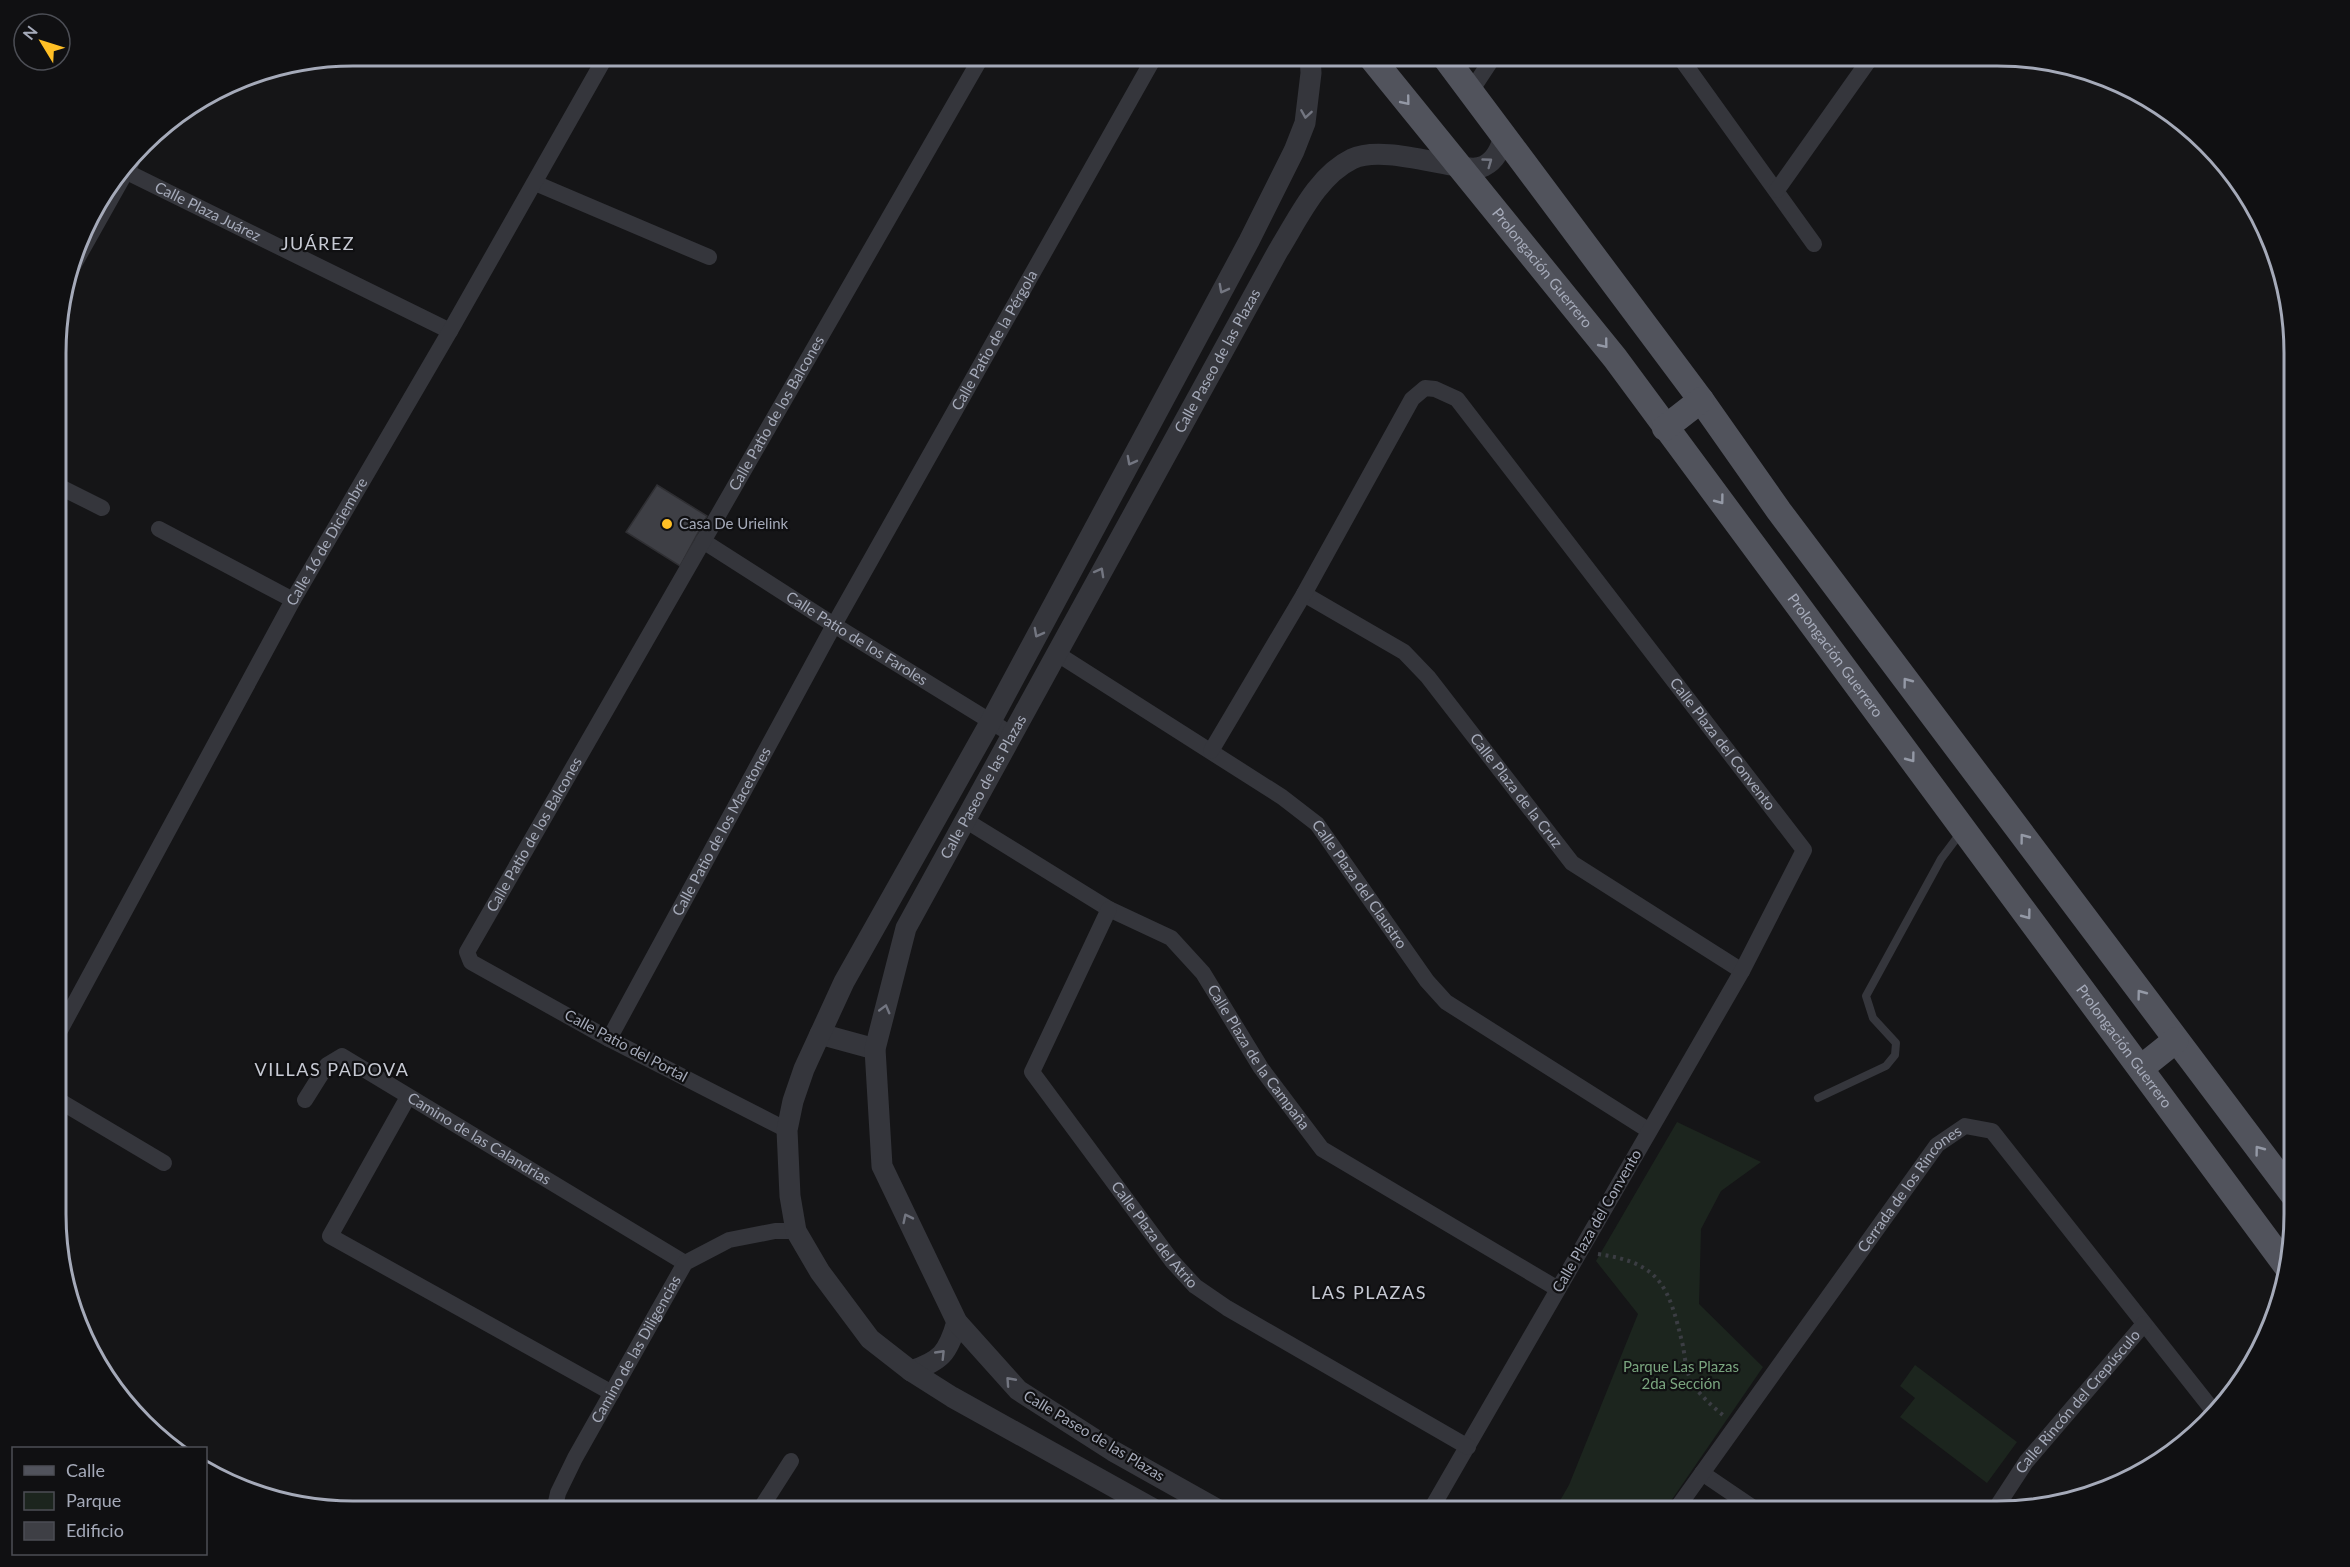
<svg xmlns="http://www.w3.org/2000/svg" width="2350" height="1567" font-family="Lato,sans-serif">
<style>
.green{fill:#1c251e}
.building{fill:#3e3f45;stroke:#2f2f33;stroke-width:1.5}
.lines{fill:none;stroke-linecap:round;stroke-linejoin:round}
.path{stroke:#3b3d43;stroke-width:4;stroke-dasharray:3 4.5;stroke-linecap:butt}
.service{stroke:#35363c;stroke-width:8}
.minor{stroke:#35363c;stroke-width:16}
.tertiary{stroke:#35363c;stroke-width:21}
.primary{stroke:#51535c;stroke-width:26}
.oneway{stroke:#9499a6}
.oneway2{stroke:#737681}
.poi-dot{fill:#ffbf25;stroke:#101012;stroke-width:2}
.labels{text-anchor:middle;stroke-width:4.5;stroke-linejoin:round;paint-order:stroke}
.street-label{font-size:15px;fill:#a5aab9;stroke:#101012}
.poi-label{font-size:15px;fill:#a5aab9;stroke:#101012;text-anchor:start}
.park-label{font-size:15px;fill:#7aa57f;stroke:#101012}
.quarter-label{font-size:18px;letter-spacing:1.5px;fill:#c7cad4;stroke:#101012}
.rim{fill:none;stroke:#a5aab9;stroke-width:3}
</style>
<rect width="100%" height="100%" fill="#151517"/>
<path class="green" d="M 1677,1122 L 1761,1162 L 1721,1191 L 1701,1229 L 1699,1304 L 1763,1367 L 1664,1511 L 1554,1511 L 1569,1485 L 1638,1314 L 1596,1261 Z
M 1915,1365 L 2017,1442 L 1987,1483 L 1900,1417 L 1915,1398 L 1900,1386 Z"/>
<path class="building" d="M 657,485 L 707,516 L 680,566 L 626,532 Z"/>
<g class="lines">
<path class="path" d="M 1598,1254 C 1662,1263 1669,1288 1683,1346 C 1685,1357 1686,1373 1692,1382 C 1700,1396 1712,1406 1724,1416"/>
<path class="service" d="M 1818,1098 L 1886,1066 L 1895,1055 L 1896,1043 L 1873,1018 L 1866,996 L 1941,859 L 1962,831"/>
<g class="minor">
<path d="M 1679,56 L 1814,244"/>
<path d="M 1471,91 L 1494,56"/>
<path id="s1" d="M 127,172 L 450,331"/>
<path d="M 535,183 L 709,257"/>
<path d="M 1777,190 L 1872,56"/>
<path d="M 73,266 L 132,161"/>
<path d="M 58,486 L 102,508"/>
<path d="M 159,529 L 293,600"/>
<path id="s2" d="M 703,541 L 834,625 L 1011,734"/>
<path id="s3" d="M 1304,594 L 1404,652 L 1428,677 L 1572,863 L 1742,971"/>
<path id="s4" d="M 1056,653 L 1282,797 L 1317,824 L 1427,981 L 1446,1002 L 1648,1130"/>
<path id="s5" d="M 1211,751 L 1304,594 L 1412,399 L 1425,388 L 1435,389 L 1457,399 L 1804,850 L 1742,971 L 1430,1511"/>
<path id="s6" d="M 965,820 L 1109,909 L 1171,938 L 1203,973 L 1261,1068 L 1322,1149 L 1558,1289"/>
<path id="s7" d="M 1109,909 L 1032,1072 L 1172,1261 L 1195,1286 L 1227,1308 L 1468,1447"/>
<path id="s8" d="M 58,1034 L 293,600 L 450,331 L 606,56"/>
<path id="s9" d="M 609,1039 L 834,625 L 1155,56"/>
<path d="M 408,1097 L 330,1236 L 612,1393"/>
<path d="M 58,1100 L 164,1163"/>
<path id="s10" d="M 305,1100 L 327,1065 L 342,1056 L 685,1263"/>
<path id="s11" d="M 787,1130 L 609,1039 L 471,962 L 467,952 L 982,56"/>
<path d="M 1702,1473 L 1758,1511"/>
<path id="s12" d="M 554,1511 L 558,1493 L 575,1458 L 685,1263 L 729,1240 L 775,1231 L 796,1231"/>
<path d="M 759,1511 L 791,1461"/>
<path id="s13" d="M 1675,1511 L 1937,1145 L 1965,1126 L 1992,1131 L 2215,1413"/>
<path id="s14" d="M 1994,1511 L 2026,1462 L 2144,1324"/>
</g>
<g class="tertiary">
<path d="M 820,1034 L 875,1049"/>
<path d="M 911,1371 C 941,1361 948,1353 957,1322"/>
<path d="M 1157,1511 L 952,1397 L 911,1371 L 870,1339 L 820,1272 L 796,1231 L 790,1196 L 787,1130 L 793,1101 L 804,1069 L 844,982 L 991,721 L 1249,241 L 1294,151 L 1305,123 L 1311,73 L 1310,56"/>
<path id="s15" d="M 1220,1511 L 1113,1451 L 1018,1390 L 957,1322 L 882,1166 L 875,1049 L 906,928 L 1278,251 C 1298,219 1317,176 1352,159 C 1377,147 1425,161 1452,165 C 1462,167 1474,171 1484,166 C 1496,160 1500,149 1504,137"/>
</g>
<g class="primary">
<path id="s16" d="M 1370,56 L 1615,358 L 2287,1267"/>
<path d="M 1444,56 L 1701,400 L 1779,511 L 2294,1196"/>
<path d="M 1665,428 L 1701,400"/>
<path d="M 2141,1068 L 2176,1040"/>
</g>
</g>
<defs><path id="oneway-chevron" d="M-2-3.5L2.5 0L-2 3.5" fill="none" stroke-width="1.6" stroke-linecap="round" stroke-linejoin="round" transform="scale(1.5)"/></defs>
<g class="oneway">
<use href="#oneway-chevron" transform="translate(1406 101) rotate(51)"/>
<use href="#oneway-chevron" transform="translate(1604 344) rotate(51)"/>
<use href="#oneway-chevron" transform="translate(1720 500) rotate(53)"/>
<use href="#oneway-chevron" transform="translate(1907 682) rotate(-127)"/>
<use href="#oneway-chevron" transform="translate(1911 758) rotate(53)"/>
<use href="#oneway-chevron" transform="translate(2024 838) rotate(-127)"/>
<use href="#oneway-chevron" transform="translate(2027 915) rotate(53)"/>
<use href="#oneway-chevron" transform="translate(2141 994) rotate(-127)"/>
<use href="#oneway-chevron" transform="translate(2259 1150) rotate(-127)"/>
</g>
<g class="oneway2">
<use href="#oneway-chevron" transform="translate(1306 114) rotate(99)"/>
<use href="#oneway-chevron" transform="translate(1488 162) rotate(-36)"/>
<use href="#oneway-chevron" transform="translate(1223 289) rotate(118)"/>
<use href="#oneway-chevron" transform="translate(1131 461) rotate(118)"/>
<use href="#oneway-chevron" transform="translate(1100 572) rotate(-61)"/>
<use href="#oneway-chevron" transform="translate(1038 633) rotate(118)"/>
<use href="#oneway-chevron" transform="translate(885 1009) rotate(-75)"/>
<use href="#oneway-chevron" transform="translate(907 1218) rotate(-116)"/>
<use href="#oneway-chevron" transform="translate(941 1354) rotate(-46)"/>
<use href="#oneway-chevron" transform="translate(1010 1381) rotate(-132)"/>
</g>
<circle class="poi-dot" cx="667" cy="524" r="6"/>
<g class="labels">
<g class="street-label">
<text dy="5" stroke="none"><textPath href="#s1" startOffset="90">Calle Plaza Juárez</textPath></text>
<text dy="5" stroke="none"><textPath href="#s16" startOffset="273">Prolongación Guerrero</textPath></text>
<text dy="5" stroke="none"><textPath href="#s9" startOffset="798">Calle Patio de la Pérgola</textPath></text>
<text dy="5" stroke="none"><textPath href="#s15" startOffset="1389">Calle Paseo de las Plazas</textPath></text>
<text dy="5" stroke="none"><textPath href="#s11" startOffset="990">Calle Patio de los Balcones</textPath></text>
<text dy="5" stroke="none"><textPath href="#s8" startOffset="561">Calle 16 de Diciembre</textPath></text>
<text dy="5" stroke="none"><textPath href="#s2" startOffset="182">Calle Patio de los Faroles</textPath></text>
<text dy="5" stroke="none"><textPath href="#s16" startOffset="759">Prolongación Guerrero</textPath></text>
<text dy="5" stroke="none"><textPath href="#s5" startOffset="892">Calle Plaza del Convento</textPath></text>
<text dy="5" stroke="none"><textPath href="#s15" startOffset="903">Calle Paseo de las Plazas</textPath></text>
<text dy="5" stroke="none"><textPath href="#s3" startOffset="294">Calle Plaza de la Cruz</textPath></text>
<text dy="5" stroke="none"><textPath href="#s9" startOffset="236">Calle Patio de los Macetones</textPath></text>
<text dy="5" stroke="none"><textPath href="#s11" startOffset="504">Calle Patio de los Balcones</textPath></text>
<text dy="5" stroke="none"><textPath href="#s4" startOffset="386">Calle Plaza del Claustro</textPath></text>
<text transform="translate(626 1046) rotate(28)" y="5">Calle Patio del Portal</text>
<text dy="5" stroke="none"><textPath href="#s16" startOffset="1245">Prolongación Guerrero</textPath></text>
<text dy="5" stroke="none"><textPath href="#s6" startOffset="386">Calle Plaza de la Campaña</textPath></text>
<text dy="5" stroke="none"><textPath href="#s10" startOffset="219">Camino de las Calandrias</textPath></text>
<text dy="5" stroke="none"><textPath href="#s13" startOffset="399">Cerrada de los Rincones</textPath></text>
<text transform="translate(1597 1221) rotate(-60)" y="5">Calle Plaza del Convento</text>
<text dy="5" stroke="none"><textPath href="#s7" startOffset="384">Calle Plaza del Atrio</textPath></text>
<text dy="5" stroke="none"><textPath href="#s12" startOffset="182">Camino de las Diligencias</textPath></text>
<text dy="5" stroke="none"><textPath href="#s14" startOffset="138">Calle Rincón del Crepúsculo</textPath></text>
<text transform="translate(1094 1436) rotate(31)" y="5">Calle Paseo de las Plazas</text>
</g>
<g class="poi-label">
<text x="679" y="529">Casa De Urielink</text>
</g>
<g class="park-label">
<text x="1681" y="1372">Parque Las Plazas<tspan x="1681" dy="17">2da Sección</tspan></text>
</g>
<g class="quarter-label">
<text x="318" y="250">JUÁREZ</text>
<text x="332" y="1076">VILLAS PADOVA</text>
<text x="1369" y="1299">LAS PLAZAS</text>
</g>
</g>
<path d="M0 0H2350V1567H0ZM353 66H1997A287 287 0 0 1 2284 353V1214A287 287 0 0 1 1997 1501H353A287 287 0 0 1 66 1214V353A287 287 0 0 1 353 66Z" fill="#101012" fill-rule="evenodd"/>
<path class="rim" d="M353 66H1997A287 287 0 0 1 2284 353V1214A287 287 0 0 1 1997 1501H353A287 287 0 0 1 66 1214V353A287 287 0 0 1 353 66Z"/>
<rect x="12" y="1447" width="195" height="108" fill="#101012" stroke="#4c4e55" stroke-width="1.5"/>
<rect x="24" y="1466" width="30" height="9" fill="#51535c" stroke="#4c4e55" stroke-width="1.5"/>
<text x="66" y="1477" font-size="18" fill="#a5aab9">Calle</text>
<rect x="24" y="1492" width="30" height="18" fill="#1c251e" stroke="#4c4e55" stroke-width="1.5"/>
<text x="66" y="1507" font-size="18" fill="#a5aab9">Parque</text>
<rect x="24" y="1522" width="30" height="18" fill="#3e3f45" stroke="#4c4e55" stroke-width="1.5"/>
<text x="66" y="1537" font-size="18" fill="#a5aab9">Edificio</text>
<g transform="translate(42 42) rotate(308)"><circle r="28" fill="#101012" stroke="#4c4e55" stroke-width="1.5"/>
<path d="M0-4.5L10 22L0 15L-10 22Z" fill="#ffbf25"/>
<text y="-9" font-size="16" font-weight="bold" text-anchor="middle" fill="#a5aab9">N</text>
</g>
</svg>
